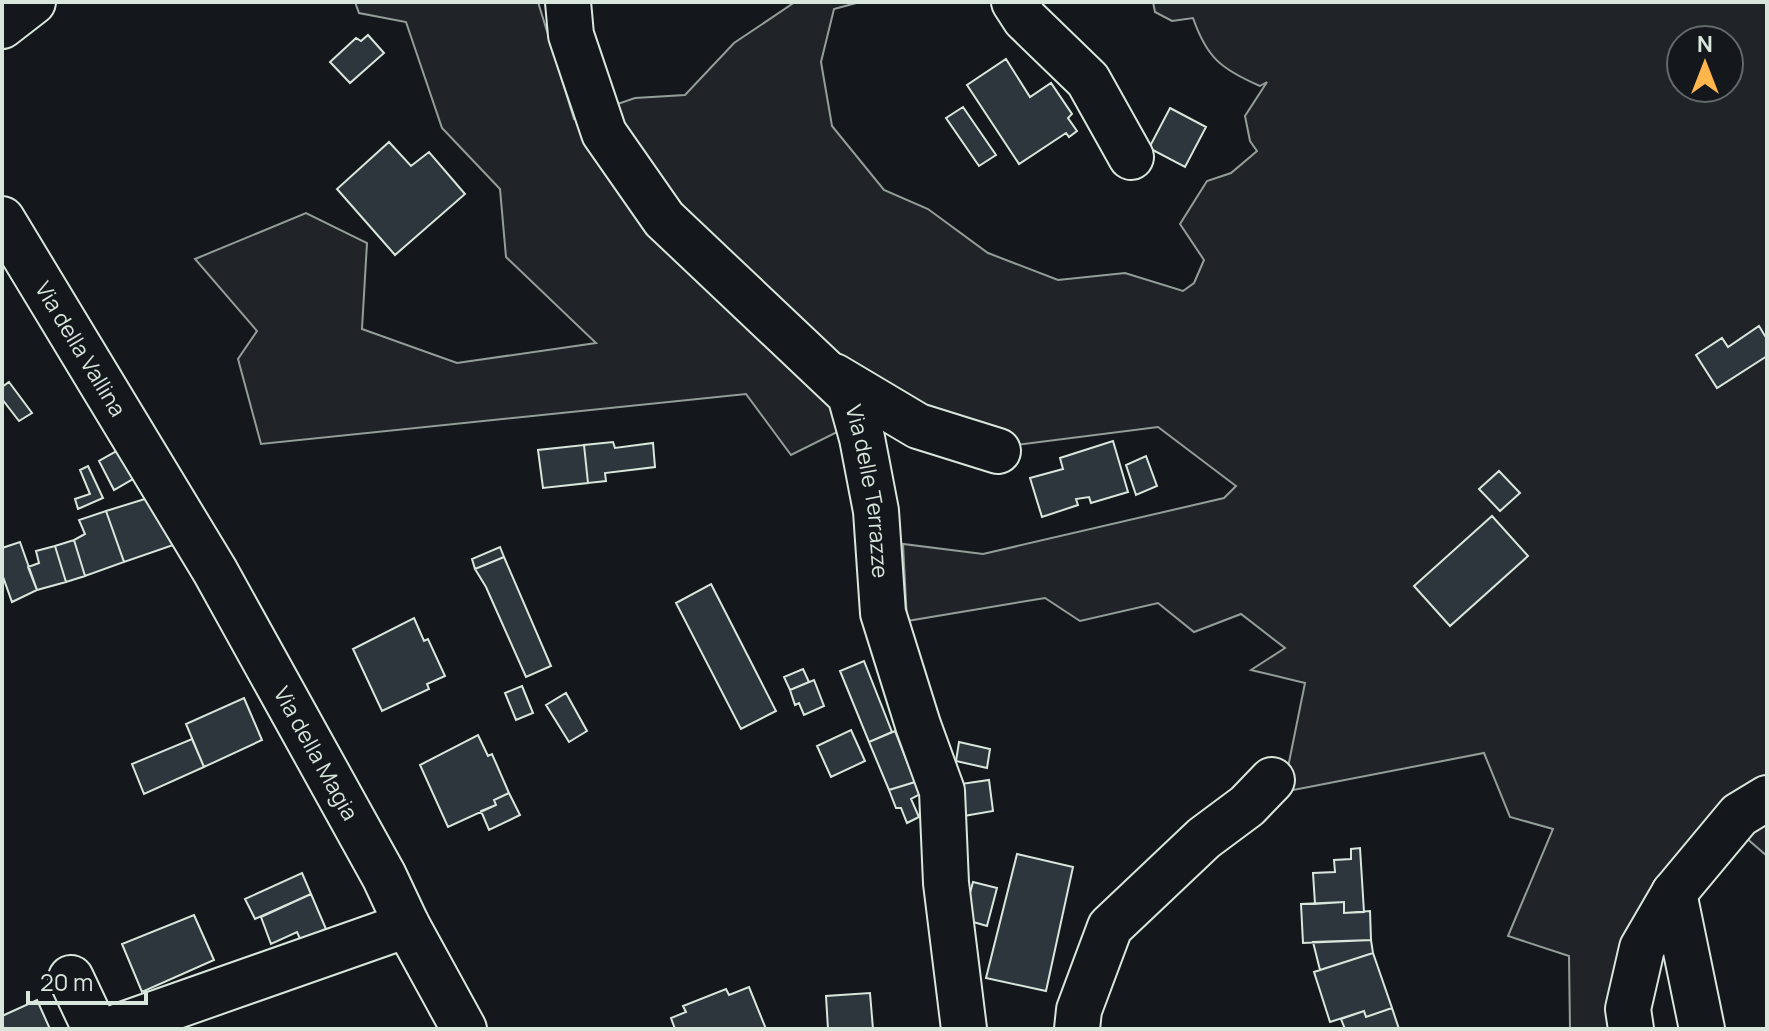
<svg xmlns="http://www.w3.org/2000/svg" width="1769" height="1031" font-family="Manrope,sans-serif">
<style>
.green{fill:#202428;stroke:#939e99;stroke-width:2;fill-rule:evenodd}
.building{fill:#2c363c;stroke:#d8e6dc;stroke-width:2}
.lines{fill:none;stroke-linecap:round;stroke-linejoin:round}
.minor-casing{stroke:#d8e6dc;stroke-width:48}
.minor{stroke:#14181c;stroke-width:44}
.labels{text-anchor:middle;stroke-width:6;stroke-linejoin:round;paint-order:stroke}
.street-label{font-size:22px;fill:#d8e6dc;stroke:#14181c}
</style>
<rect width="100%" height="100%" fill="#14181c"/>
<path class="green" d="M 355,2 L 538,2 L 574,119 L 635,98 L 685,95 L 734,43 L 795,2 L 860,2 L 834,9 L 821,62 L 832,126 L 884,190 L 928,209 L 988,253 L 1058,280 L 1125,273 L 1183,291 L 1194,283 L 1204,260 L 1180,224 L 1207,181 L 1231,173 L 1257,151 L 1250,141 L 1245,116 L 1267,82 L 1260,86 C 1221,69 1207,58 1193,18 L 1172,21 L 1155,12 L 1153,2 L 1767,2 L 1767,856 L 1722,817 L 1617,1029 L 1570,1029 L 1569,956 L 1508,936 L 1553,829 L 1510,817 L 1484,753 L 1283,792 L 1305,683 L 1251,670 L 1285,648 L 1241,614 L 1194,632 L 1158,603 L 1080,621 L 1045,598 L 907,621 L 903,544 L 983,554 L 1224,498 L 1236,486 L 1158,427 L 961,452 L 871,415 L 791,455 L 746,394 L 261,444 L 238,359 L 257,331 L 195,259 L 306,213 L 367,243 L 362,329 L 457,363 L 596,343 L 506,257 L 500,189 L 442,128 L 406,22 L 359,13 ZM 1681,40 L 1729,40 L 1729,88 L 1681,88 Z"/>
<path class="building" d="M 368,35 L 384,53 L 350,83 L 330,62 L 356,38 L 361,41 Z
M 1006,59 L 1030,97 L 1051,83 L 1072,114 L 1068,118 L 1077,131 L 1069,137 L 1066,133 L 1019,164 L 967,85 Z
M 963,107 L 996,155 L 979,166 L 946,118 Z
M 1170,108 L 1206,127 L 1185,167 L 1149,148 Z
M 389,142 L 411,166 L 429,152 L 465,194 L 395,255 L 337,189 Z
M 1759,326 L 1765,336 L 1767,334 L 1767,356 L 1717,388 L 1696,355 L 1722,338 L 1728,347 Z
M 9,382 L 32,413 L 19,421 L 2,399 L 2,387 Z
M 1113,441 L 1128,492 L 1091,503 L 1089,497 L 1076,499 L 1078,505 L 1042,517 L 1030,478 L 1063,469 L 1060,458 Z
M 613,442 L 615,448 L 653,443 L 655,467 L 605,473 L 606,481 L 588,483 L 584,445 Z
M 584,445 L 588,483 L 543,488 L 538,450 Z
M 124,447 L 138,476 L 114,490 L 99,461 Z
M 1146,456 L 1157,486 L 1136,495 L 1126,465 Z
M 88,466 L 103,498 L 78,509 L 75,499 L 90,494 L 80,470 Z
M 1499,471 L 1520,493 L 1500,511 L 1479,489 Z
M 161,494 L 182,542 L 124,562 L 106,511 Z
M 106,511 L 124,562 L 85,576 L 74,540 L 85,534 L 79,520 Z
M 1492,516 L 1528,556 L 1450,626 L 1414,586 Z
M 74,540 L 85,576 L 66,582 L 55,546 Z
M 20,542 L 37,590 L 12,602 L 2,574 L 2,548 Z
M 55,546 L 66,582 L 37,590 L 28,567 L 39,563 L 36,551 Z
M 500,547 L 504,557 L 475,569 L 472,559 Z
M 504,557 L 551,666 L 526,677 L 486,587 L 475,569 Z
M 711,584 L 776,711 L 741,729 L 676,603 Z
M 414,618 L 424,641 L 428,639 L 445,676 L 427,684 L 429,689 L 382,711 L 353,649 Z
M 864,661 L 892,732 L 869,742 L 840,671 Z
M 803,669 L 809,682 L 790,690 L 784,677 Z
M 814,680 L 824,706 L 804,715 L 799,703 L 795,705 L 790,690 Z
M 522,686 L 533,713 L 516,720 L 505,693 Z
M 566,693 L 587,731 L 569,742 L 546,705 Z
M 244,698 L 262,740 L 204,767 L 186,724 Z
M 851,730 L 865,761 L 831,777 L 817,746 Z
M 895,731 L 915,782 L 889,790 L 869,742 Z
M 478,735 L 488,756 L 492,754 L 509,793 L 494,800 L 496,805 L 448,827 L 420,765 Z
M 192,739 L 204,767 L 144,794 L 132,764 Z
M 959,742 L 990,749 L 987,768 L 956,761 Z
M 989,780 L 993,811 L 958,817 L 954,785 Z
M 915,782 L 920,794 L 911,799 L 919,817 L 907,823 L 901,808 L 896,808 L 889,790 Z
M 509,793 L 520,815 L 489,830 L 481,811 L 496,805 L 494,800 Z
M 1360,848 L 1364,912 L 1344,913 L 1344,902 L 1315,904 L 1313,873 L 1335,872 L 1334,860 L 1351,859 L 1351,849 Z
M 1017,854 L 1073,867 L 1046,991 L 986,978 Z
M 302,873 L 311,894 L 255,919 L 245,899 Z
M 973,882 L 997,888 L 987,926 L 963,919 Z
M 311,894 L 326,929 L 301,941 L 297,932 L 271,944 L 261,917 Z
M 1344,902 L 1344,913 L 1370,911 L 1371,940 L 1303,943 L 1301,904 Z
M 194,915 L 214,960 L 142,992 L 122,944 Z
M 1371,940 L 1373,953 L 1320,970 L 1313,942 Z
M 1373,953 L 1392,1008 L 1366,1017 L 1364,1011 L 1330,1022 L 1314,972 Z
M 749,987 L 766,1029 L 675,1029 L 671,1018 L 686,1012 L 683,1006 L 726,989 L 729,995 Z
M 870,993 L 873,1029 L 828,1029 L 826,996 Z
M 37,1000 L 50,1029 L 2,1029 L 2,1016 Z
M 1392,1008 L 1399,1029 L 1345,1029 L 1341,1019 L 1364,1011 L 1366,1017 Z"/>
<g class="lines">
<defs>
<g id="minor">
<path id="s1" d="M 568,2 L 571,35 L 604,133 L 664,219 L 850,395 L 862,438 L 876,511 L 883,613 L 918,725 L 942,791 L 946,883 L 964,1029"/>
<path d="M 1014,2 L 1025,19 L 1088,80 L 1131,157"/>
<path d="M 2,26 L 33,2"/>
<path id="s2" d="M 2,219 L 215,571 L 384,876 L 407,925 L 464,1029"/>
<path d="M 834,376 L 918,426 L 998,451"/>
<path d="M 1674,893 L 1702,1029"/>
<path d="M 71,978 L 95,1029"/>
<path d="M 111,1029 L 407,925"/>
<path d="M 1077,1029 L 1079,1010 L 1110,927 L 1204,838 L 1247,806 L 1272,780"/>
<path d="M 1631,1029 L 1628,1009 L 1642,948 L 1674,893 L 1739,815 L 1767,798"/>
</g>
</defs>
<use href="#minor" class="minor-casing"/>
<use href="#minor" class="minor"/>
</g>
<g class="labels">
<g class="street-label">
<text dy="8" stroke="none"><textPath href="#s2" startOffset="152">Via della Vallina</textPath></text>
<text dy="8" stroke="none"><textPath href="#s1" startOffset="596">Via delle Terrazze</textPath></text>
<text dy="8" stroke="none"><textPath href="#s2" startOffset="620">Via della Magia</textPath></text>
</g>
</g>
<rect width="1769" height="1031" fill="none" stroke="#d8e6dc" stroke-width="8"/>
<g transform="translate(1705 64)"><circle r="38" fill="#14181c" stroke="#626a69" stroke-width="2"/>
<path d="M0-6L14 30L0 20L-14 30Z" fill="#ffb74d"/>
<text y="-12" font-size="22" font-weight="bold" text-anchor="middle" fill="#d8e6dc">N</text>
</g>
<path d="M28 991v12h118v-12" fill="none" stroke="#d8e6dc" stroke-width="4"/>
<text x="40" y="991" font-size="24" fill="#d8e6dc" stroke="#14181c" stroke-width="6" paint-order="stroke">20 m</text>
</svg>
